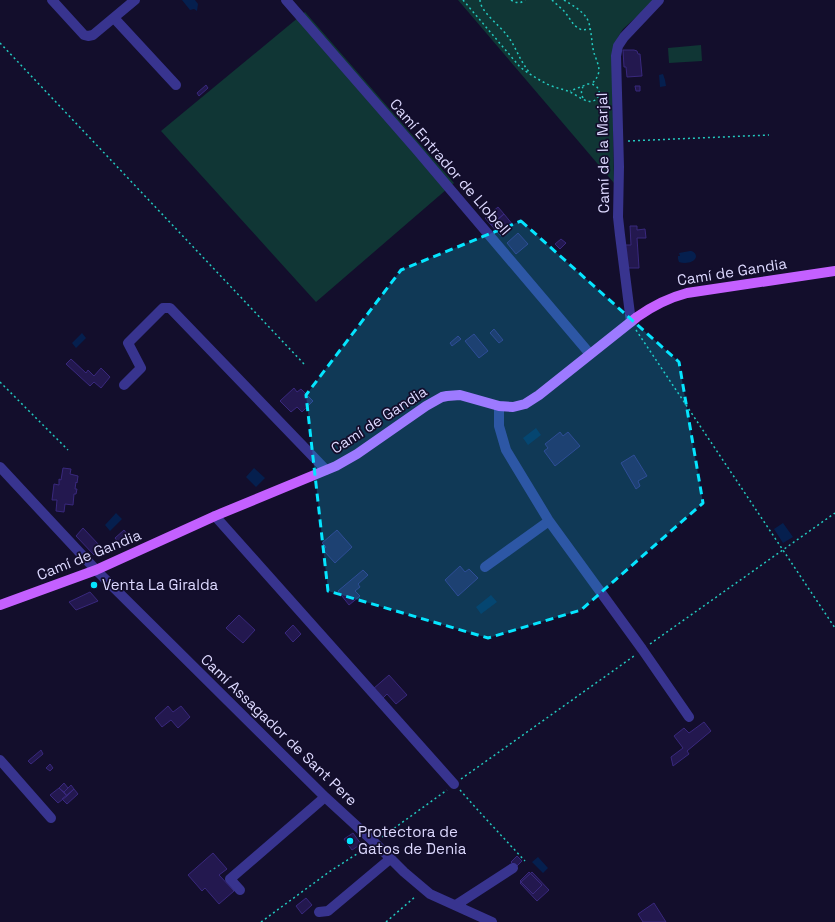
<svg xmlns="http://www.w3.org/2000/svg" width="835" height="922" font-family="'Space Grotesk',sans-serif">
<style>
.green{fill:#103635}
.water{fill:#051f4e}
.building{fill:#23184f;stroke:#39287d}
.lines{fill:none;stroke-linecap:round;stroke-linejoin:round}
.path{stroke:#23c9bf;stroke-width:1.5;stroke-dasharray:2 3;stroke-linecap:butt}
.minor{stroke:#38348f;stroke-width:10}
.major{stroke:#c460ff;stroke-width:10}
.marked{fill:#05e5ff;fill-opacity:0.2;stroke:#05e5ff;stroke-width:3;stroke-dasharray:8 5;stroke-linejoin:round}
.poi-dot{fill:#05e5ff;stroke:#130e2c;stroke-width:1.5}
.labels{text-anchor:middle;stroke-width:3.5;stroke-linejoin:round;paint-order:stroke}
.street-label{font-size:15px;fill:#ddd9ff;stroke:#130e2c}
.poi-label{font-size:15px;fill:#ddd9ff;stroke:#130e2c;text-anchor:start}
</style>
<rect width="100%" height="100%" fill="#130e2c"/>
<path class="green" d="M 458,0 L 653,0 L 654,1 L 623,29 L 618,37 L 612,59 L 614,183 Z
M 305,12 L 454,183 L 316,302 L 161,131 Z
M 701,45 L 702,61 L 669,63 L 668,48 Z"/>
<path class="water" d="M 182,0 L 195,0 L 198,4 L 197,11 L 194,9 L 190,10 Z
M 663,74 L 665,80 L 666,86 L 660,87 L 659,75 Z
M 690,251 C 693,251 696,253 696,257 C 694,263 685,264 679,262 L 678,259 L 678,256 L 680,256 L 679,253 Z
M 82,333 L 86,338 L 76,348 L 72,343 Z
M 536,428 L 541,435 L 528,445 L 523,438 Z
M 254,468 L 265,478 L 256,487 L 246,477 Z
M 116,513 L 122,519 L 110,531 L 105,525 Z
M 783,523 L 793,537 L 783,543 L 774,529 Z
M 491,595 L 497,602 L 481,614 L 476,607 Z
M 538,857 L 548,868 L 543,873 L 532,862 Z"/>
<path class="building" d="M 623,50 L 634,50 L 637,51 L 638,54 L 640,54 L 642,76 L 627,77 L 626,67 L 624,67 Z
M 206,85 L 208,88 L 199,96 L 197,93 Z
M 635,86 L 640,86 L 640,91 L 636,91 Z
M 498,207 L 504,214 L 491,225 L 485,218 Z
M 504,214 L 513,225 L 501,236 L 491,225 Z
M 630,226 L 637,226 L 637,230 L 645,229 L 646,238 L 637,238 L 639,268 L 626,268 L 625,245 L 631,245 Z
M 518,233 L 528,244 L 516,254 L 507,243 Z
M 561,239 L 566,243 L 560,249 L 555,244 Z
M 494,329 L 503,340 L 499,343 L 490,333 Z
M 474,334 L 488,351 L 479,358 L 465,341 Z
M 458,336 L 461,339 L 452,346 L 450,343 Z
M 71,359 L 86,373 L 88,370 L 94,376 L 101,368 L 110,377 L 101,388 L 94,382 L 90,386 L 66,364 Z
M 294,388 L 297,392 L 301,389 L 313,401 L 302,412 L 297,407 L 291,412 L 280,401 Z
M 560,432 L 563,436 L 568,432 L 580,446 L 555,466 L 544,451 L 548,448 L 545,444 Z
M 634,455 L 647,476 L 638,481 L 640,486 L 636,489 L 621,463 Z
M 63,468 L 71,469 L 70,474 L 78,476 L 77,483 L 76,482 L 75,489 L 77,489 L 76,494 L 74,494 L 73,505 L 65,504 L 64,512 L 56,511 L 57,500 L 52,500 L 54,484 L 59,485 L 59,479 L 61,480 Z
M 83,528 L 101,547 L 94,555 L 76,536 Z
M 124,530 L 127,534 L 118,542 L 115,538 Z
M 337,530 L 352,547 L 335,563 L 323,550 L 326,547 L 322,543 Z
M 460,566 L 465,572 L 469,569 L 478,578 L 458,596 L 445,580 Z
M 363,570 L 368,575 L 358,584 L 360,587 L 355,591 L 360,596 L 349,605 L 338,591 Z
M 90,592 L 98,601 L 76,610 L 69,602 Z
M 239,615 L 255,630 L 243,643 L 226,628 Z
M 293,625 L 301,634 L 293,642 L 285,633 Z
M 389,675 L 407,695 L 396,704 L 387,694 L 382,699 L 373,689 Z
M 168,706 L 173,712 L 181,706 L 190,717 L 178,728 L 171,720 L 162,727 L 155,718 Z
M 704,722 L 711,731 L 687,751 L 689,754 L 673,766 L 671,757 L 683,748 L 674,736 L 684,728 L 689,733 Z
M 41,750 L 43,754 L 31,764 L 28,761 Z
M 50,764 L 53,768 L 50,771 L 46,768 Z
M 64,783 L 68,788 L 64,792 L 59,788 Z
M 71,785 L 74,789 L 67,796 L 64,792 Z
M 59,788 L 67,796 L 58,803 L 50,795 Z
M 74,789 L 78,794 L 67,804 L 62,799 Z
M 353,833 L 361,844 L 352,850 L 344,839 Z
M 213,853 L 227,869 L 219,875 L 234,891 L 219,904 L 205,888 L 202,891 L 188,875 Z
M 517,856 L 522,861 L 516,867 L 511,862 Z
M 529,872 L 542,885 L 533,894 L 520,881 Z
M 532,872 L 549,890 L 537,901 L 520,883 Z
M 306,898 L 312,905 L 302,914 L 296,906 Z
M 654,903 L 666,922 L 643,922 L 638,914 Z"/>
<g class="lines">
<path class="path" d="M 463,0 L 520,67 C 529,74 539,80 549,85 C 556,88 563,89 570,92 C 577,95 588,105 595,100 C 604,93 597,83 588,84 L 570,91
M 480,0 C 480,11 499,25 506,34 C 516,46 520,62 530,73
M 511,0 C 516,3 520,4 525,0
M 552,0 L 565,12 L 574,25 L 578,28 L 582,30 L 590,29
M 564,0 C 572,5 581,10 586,17 C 592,25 591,43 594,53 C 596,59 599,65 599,71 C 598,77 595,81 591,84
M 0,43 L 305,365
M 583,98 C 581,94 581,90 583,87
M 628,141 L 769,135
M 636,330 L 835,628
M 0,382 L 68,450
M 650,644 L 835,513
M 461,779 L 634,656
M 460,790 L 485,818 L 525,861
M 382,837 L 447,790
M 261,922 L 329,872 L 366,848
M 386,922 L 416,896"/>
<path class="minor" d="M 52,0 L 84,35 L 88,36 L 93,35 L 135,0
M 286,0 L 416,149 L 590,354
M 114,18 L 176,85
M 631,322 L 620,235 L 618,217 L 619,167 L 616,56 L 618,46 L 624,37 L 659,0
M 124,385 L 141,368 L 128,343 L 163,308 L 170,308 L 326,470
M 499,406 L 499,426 L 506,450 L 549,521 L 642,649 L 689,717
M 0,467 L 96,570 L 325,797 L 374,842 L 404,872 L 430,894 L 492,922
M 215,516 L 454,784
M 485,567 L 549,521
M 0,760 L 51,818
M 240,890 L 230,879 L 325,797
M 456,905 L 513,868
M 319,912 L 328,911 L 390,859"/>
<path class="major" d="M 0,605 L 96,570 L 215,516 L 336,466 L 357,454 L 426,406 L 442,397 L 447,396 L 460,395 L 499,406 L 513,407 L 525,404 L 539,395 L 637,317 C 654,305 668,298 687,293 L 835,271"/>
</g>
<path class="marked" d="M 521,221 L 679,362 L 703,503 L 581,610 L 488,638 L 328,591 L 306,395 L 401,270 Z"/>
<g class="poi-dot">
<circle cx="94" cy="585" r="4"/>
<circle cx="350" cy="841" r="4"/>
</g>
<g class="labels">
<g class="street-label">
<text transform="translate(603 153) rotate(-91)" y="5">Camí de la Marjal</text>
<text transform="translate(450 167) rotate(49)" y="5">Camí Entrador de Llobell</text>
<text transform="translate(732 272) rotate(-9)" y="5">Camí de Gandia</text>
<text transform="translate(379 420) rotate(-33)" y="5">Camí de Gandia</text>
<text transform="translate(89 555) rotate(-22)" y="5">Camí de Gandia</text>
<text transform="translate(279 730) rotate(44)" y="5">Camí Assagador de Sant Pere</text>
</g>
<g class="poi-label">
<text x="102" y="590">Venta La Giralda</text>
<text x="358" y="837">Protectora de<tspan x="358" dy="17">Gatos de Denia</tspan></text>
</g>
</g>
</svg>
